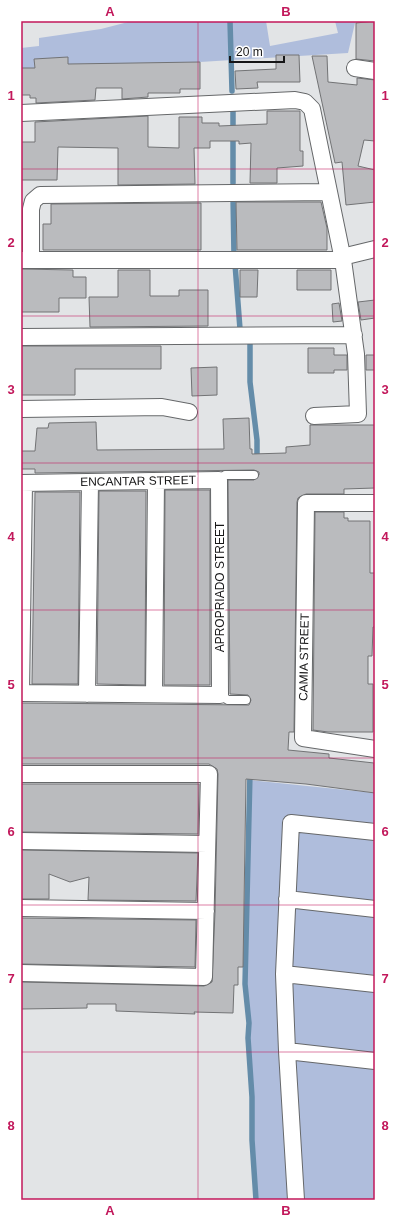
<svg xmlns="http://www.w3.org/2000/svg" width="396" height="1221" font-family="Arial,sans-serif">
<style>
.green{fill:#afbddc}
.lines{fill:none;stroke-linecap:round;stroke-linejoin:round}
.stream{stroke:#648ca9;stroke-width:5.5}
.building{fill:#babbbe;stroke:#727375}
.service-casing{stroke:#66686a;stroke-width:10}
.minor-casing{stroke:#66686a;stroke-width:18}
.service{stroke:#fff;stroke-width:8}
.minor{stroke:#fff;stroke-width:16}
.grid{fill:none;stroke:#c2185b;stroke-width:1;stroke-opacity:0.55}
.labels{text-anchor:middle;stroke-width:3.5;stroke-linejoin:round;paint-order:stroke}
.street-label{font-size:12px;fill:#161617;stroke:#fff}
.neatline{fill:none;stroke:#c2185b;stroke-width:1.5}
.grid-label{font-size:13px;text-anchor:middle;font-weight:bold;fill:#c2185b}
</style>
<rect width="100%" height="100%" fill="#e2e4e6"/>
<path class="green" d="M 132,21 L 266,21 L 270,46 L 338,33 L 335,21 L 364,21 L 355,23 L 348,53 L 200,62 L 21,69 L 21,48 L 39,46 L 39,38 L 101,29 Z
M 250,780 L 375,793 L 375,1200 L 256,1200 L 252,1140 L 252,1097 L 248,1038 L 249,1023 L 245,984 Z"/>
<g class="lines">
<path class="stream" d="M 230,21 L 232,91
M 233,109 L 233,183
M 233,196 L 234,255
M 235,264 L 240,329
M 250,339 L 250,382 L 257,440 L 257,461
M 250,773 L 245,984 L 249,1023 L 248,1038 L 252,1097 L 252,1140 L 256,1200"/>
</g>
<path class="building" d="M 375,21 L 375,61 L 356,59 L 356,23 Z
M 276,55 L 299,55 L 300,82 L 257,82 L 258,88 L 236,89 L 235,71 L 276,69 Z
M 312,56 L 327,56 L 328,82 L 357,85 L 357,78 L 375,80 L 375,141 L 364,140 L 358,166 L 375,170 L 375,202 L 346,205 L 342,162 L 335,163 Z
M 68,57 L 68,64 L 200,62 L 200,89 L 180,89 L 180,93 L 148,93 L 148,97 L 122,99 L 122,88 L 96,88 L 95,100 L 36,103 L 36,98 L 30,98 L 30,95 L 21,95 L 21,68 L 35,68 L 34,59 Z
M 267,111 L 300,111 L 300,151 L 303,151 L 303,166 L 277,168 L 277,183 L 250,183 L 251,143 L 239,144 L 239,141 L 210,141 L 210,148 L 194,148 L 195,184 L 118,185 L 118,148 L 58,147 L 57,180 L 21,180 L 21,142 L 35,142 L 35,122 L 148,116 L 148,147 L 179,148 L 179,117 L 202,117 L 202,123 L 219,123 L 219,126 L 267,124 Z
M 236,202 L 321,202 L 327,228 L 327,250 L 237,250 Z
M 201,203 L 201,250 L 43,250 L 43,224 L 51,224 L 51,204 Z
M 21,269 L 73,270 L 73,277 L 86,277 L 86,298 L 59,298 L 59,312 L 21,312 Z
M 118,270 L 150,270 L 150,296 L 179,296 L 179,290 L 208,290 L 208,326 L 90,327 L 89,297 L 118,297 Z
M 240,270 L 258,270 L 257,297 L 240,297 Z
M 297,270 L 331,270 L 331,290 L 297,290 Z
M 375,300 L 375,318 L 361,320 L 358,302 Z
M 339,303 L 342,321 L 333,322 L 332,304 Z
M 21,346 L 161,346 L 161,369 L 75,369 L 75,395 L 21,395 Z
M 308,348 L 334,348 L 334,355 L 347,355 L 347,370 L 334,370 L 334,373 L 308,373 Z
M 366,355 L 375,355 L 375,370 L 366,370 Z
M 217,367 L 217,395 L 192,396 L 191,368 Z
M 249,418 L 250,449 L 252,449 L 252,454 L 286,453 L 286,447 L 310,445 L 310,425 L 375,425 L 375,488 L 344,489 L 344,494 L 306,494 L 298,498 L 297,502 L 294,732 L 289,732 L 288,750 L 329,754 L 329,758 L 374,763 L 375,793 L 306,784 L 246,779 L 243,967 L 238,967 L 238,985 L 234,985 L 233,1013 L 194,1012 L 195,1014 L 116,1011 L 116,1004 L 87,1004 L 87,1008 L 21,1009 L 21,982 L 204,986 L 212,982 L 215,912 L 218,774 L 217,769 L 209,764 L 21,764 L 21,703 L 249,705 L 251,700 L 248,695 L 230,694 L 228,480 L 254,480 L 259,475 L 259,472 L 254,470 L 35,473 L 35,469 L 21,469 L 21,451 L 35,451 L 37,428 L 48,428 L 49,423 L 96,422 L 97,450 L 224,449 L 223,419 Z
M 165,490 L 210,490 L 210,685 L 164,685 Z
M 99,491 L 146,491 L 145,685 L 97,684 Z
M 35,492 L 80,492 L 78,684 L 32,684 Z
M 315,512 L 344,512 L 344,518 L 348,518 L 348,521 L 370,521 L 370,573 L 375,573 L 375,627 L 373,627 L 372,656 L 368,656 L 368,684 L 373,684 L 373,732 L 328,732 L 313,730 Z
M 21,784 L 199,784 L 198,834 L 21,832 Z
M 21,850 L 198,853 L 196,901 L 88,900 L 89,877 L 70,882 L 49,874 L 49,899 L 21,899 Z
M 21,918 L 196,920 L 195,967 L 21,964 Z"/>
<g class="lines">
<defs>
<path id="service" d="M 219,480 L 225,475 L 254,475
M 220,695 L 228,700 L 246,700"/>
<path id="minor" d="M 355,68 L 375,71
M 21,113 L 295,100 L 305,102 L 312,109 L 343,260 L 356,354 L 358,414 L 314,416
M 342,257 L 375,249
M 22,260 L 343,260
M 31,260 L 31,209 L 33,201 L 40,195 L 329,192
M 21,337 L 354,335
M 21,409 L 162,407 L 189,412
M 21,483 L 219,480 L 220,695 L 21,693
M 375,503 L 306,503 L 303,738 L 375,749
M 21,693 L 24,483
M 87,694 L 90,482
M 154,694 L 156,481
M 21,774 L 209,774 L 204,977 L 21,973
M 21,841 L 207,844
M 287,899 L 375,909
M 21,908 L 206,911
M 284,974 L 375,984
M 287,1051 L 375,1061
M 296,1200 L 287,1051 L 284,974 L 291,823 L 375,832"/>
</defs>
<use href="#service" class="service-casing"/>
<use href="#minor" class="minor-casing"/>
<use href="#service" class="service"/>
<use href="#minor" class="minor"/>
</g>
<path class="grid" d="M 198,21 L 198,1200M 21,169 L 375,169M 21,316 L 375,316M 21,463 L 375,463M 21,610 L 375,610M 21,758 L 375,758M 21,905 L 375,905M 21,1052 L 375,1052"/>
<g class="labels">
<g class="street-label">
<text transform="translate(138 481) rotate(-1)" y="4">ENCANTAR STREET</text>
<text transform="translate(220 587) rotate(-90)" y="4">APROPRIADO STREET</text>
<text transform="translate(304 657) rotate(-89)" y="4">CAMIA STREET</text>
</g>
</g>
<rect width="396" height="1221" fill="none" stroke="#ffffff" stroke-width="44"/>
<path d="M230 56v6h54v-6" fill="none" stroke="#161617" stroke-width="2"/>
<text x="236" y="56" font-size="12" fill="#161617" stroke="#ffffff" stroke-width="3" paint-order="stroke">20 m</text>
<rect x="22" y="22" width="352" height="1177" class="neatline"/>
<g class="grid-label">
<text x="110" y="16">A</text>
<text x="286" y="16">B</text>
<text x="11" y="100">1</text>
<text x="385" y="100">1</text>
<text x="11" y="247">2</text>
<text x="385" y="247">2</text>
<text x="11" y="394">3</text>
<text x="385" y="394">3</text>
<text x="11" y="541">4</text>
<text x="385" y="541">4</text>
<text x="11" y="689">5</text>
<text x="385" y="689">5</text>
<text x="11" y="836">6</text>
<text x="385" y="836">6</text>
<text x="11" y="983">7</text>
<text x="385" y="983">7</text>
<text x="11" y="1130">8</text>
<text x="385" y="1130">8</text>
<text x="110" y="1215">A</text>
<text x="286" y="1215">B</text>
</g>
</svg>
